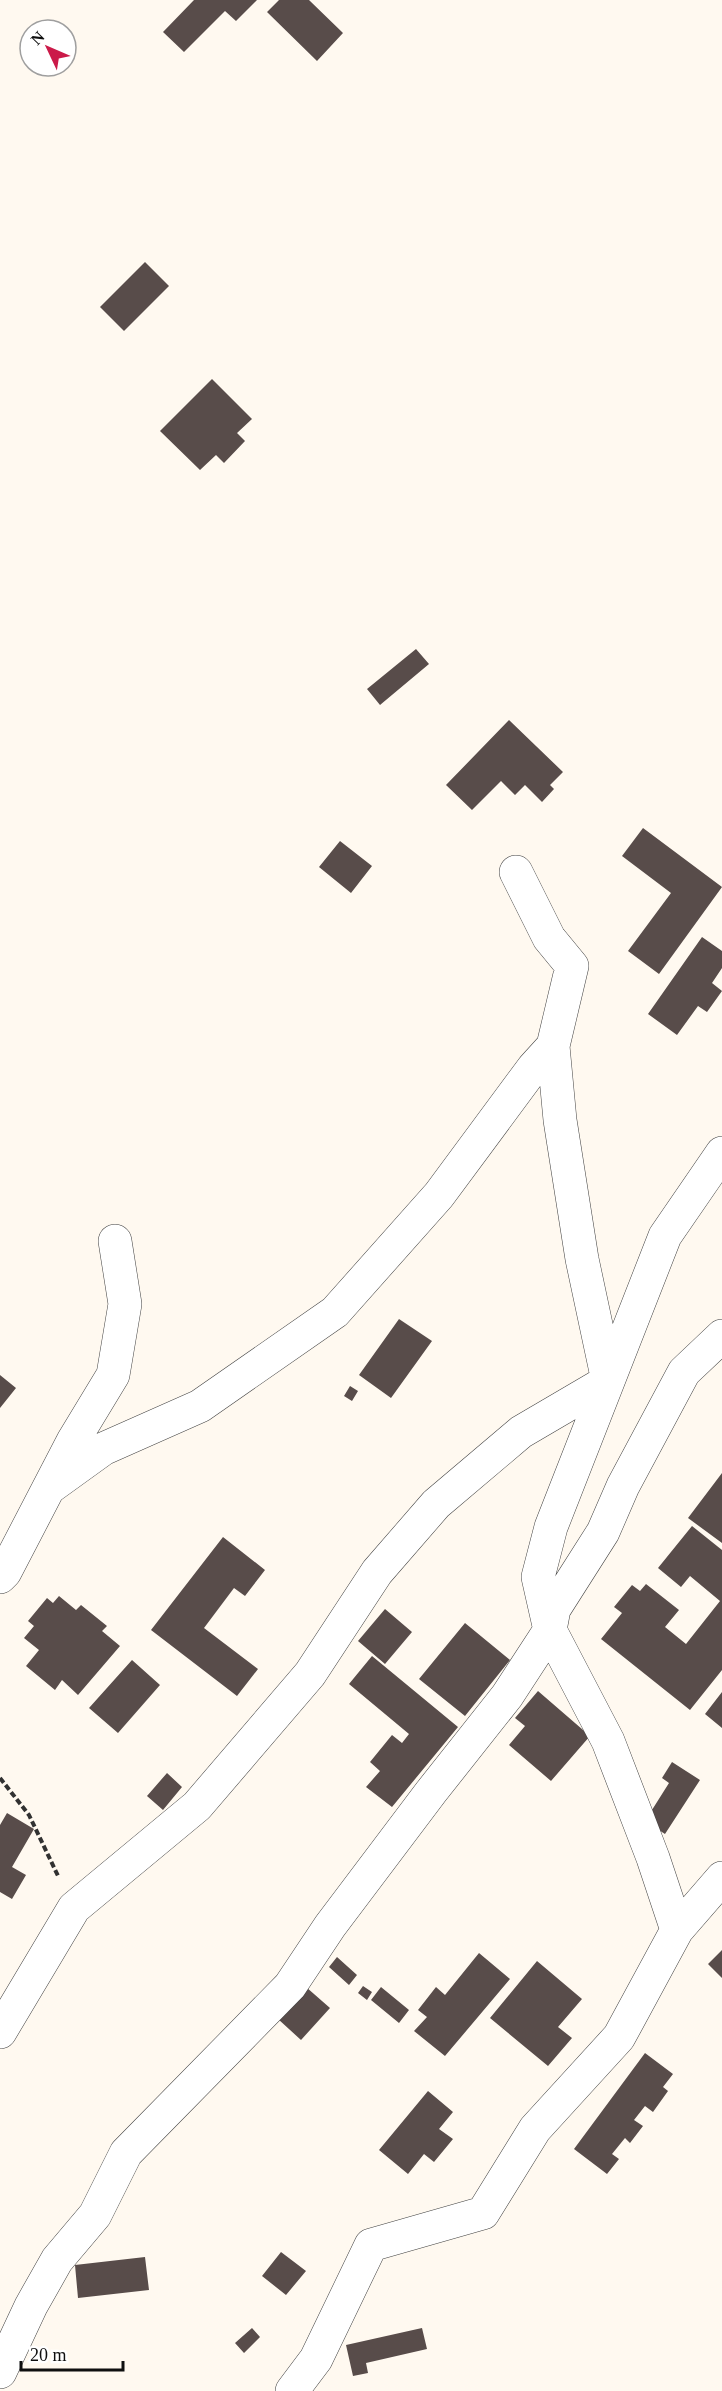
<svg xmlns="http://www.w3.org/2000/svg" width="722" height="2391" font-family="Georgia,serif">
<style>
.building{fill:#584c4a}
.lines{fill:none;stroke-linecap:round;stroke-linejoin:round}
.minor-casing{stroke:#424242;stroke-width:34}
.path{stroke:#313131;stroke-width:4;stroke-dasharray:6 3;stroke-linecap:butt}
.minor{stroke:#fff;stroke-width:33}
</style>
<rect width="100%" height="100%" fill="#fff9f0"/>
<path class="building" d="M 194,0 L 257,0 L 236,21 L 225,11 L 184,52 L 163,32 Z
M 279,0 L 309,0 L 343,33 L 317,61 L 267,12 Z
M 145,262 L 169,286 L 124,331 L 100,307 Z
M 212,379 L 252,419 L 237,433 L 245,441 L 224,463 L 216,455 L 200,470 L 160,431 Z
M 416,649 L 429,664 L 380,705 L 367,689 Z
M 509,720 L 563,772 L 550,785 L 554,789 L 542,802 L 525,785 L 515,795 L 501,781 L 472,810 L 446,785 Z
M 643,828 L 722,887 L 659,974 L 628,951 L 671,893 L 622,856 Z
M 340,841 L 372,866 L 351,893 L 319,867 Z
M 702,937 L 722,951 L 722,968 L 712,983 L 722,991 L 707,1012 L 698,1006 L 677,1035 L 648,1014 Z
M 399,1319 L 432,1341 L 391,1398 L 359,1375 Z
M 0,1375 L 16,1388 L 0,1408 Z
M 350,1386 L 358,1391 L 352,1401 L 344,1396 Z
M 722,1473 L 722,1543 L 688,1518 Z
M 692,1526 L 722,1550 L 722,1670 L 690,1710 L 601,1639 L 622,1613 L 614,1607 L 632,1585 L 640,1591 L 646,1584 L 679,1610 L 665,1627 L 686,1644 L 720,1601 L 690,1576 L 681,1587 L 658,1568 Z
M 223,1537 L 265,1570 L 245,1596 L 234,1588 L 204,1628 L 258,1669 L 237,1696 L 151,1630 Z
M 59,1596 L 76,1610 L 81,1605 L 107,1626 L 102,1631 L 120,1646 L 78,1695 L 62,1680 L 55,1690 L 26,1666 L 39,1650 L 24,1638 L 34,1626 L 28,1621 L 47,1598 L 53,1603 Z
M 385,1609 L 412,1632 L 385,1664 L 358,1641 Z
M 465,1623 L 510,1660 L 465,1716 L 419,1679 Z
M 372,1656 L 458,1727 L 392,1807 L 366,1787 L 380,1771 L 370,1762 L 392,1735 L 402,1743 L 409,1734 L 349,1684 Z
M 132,1660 L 160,1685 L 118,1733 L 89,1708 Z
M 538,1691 L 590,1736 L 551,1781 L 509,1745 L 525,1726 L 515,1718 Z
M 722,1692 L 722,1728 L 705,1714 Z
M 672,1762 L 700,1780 L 665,1834 L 645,1821 L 669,1783 L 662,1778 Z
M 167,1773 L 182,1787 L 163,1810 L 147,1796 Z
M 7,1813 L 34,1829 L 12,1867 L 26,1875 L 12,1899 L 0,1892 L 0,1825 Z
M 722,1950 L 722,1978 L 708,1964 Z
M 479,1953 L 510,1979 L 445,2056 L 414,2031 L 427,2017 L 418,2010 L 436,1987 L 445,1995 Z
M 337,1957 L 357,1975 L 349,1985 L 329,1967 Z
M 537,1961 L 582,1999 L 558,2027 L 572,2038 L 548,2066 L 490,2018 Z
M 363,1986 L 372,1992 L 367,2000 L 358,1993 Z
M 306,1987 L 330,2008 L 301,2040 L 278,2019 Z
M 381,1987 L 409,2010 L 399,2023 L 371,2000 Z
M 645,2053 L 673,2074 L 663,2087 L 668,2091 L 653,2112 L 645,2106 L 634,2120 L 643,2126 L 630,2143 L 625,2138 L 612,2154 L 619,2159 L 607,2174 L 574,2149 Z
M 428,2091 L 453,2112 L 439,2129 L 453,2139 L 434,2162 L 424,2154 L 408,2174 L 379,2150 Z
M 281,2252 L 306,2271 L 286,2295 L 262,2276 Z
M 145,2257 L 149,2290 L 78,2298 L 75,2265 Z
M 252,2328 L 260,2337 L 244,2353 L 235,2343 Z
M 422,2328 L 427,2349 L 366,2363 L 368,2373 L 353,2376 L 346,2345 Z"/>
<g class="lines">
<defs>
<path id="minor" d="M 49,1488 L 103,1449 L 200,1406 L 335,1312 L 439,1195 L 533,1068 L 553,1046
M 0,1577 L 5,1572 L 73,1441 L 113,1375 L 125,1304 L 115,1241
M 677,1930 L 722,1878
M 0,2032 L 74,1908 L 197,1806 L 310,1674 L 377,1572 L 436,1504 L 521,1432 L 608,1381 L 582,1259 L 560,1120 L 553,1046 L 572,966 L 549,938 L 516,872
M 0,2372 L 31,2306 L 57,2260 L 95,2215 L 126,2153 L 290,1986 L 330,1926 L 431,1792 L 507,1696 L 550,1630 L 554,1609 L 603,1532 L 623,1486 L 684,1372 L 722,1336
M 292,2391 L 316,2359 L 371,2245 L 483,2213 L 535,2129 L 619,2037 L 677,1930 L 653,1858 L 608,1741 L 550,1630 L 538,1577 L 551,1527 L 665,1236 L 722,1153"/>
</defs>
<use href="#minor" class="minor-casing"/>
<path class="path" d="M 0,1778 L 29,1815 L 59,1878"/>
<use href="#minor" class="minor"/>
</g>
<g transform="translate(48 48) rotate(314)"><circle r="28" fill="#ffffff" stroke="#9f9f9f" stroke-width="1.5"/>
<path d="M0-4.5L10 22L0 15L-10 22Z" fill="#cb1a49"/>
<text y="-9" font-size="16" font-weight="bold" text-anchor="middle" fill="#0f0f0f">N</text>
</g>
<path d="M21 2361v9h102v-9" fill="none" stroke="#0f0f0f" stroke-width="3"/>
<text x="30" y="2361" font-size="18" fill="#0f0f0f" stroke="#ffffff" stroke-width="4.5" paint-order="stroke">20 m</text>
</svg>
